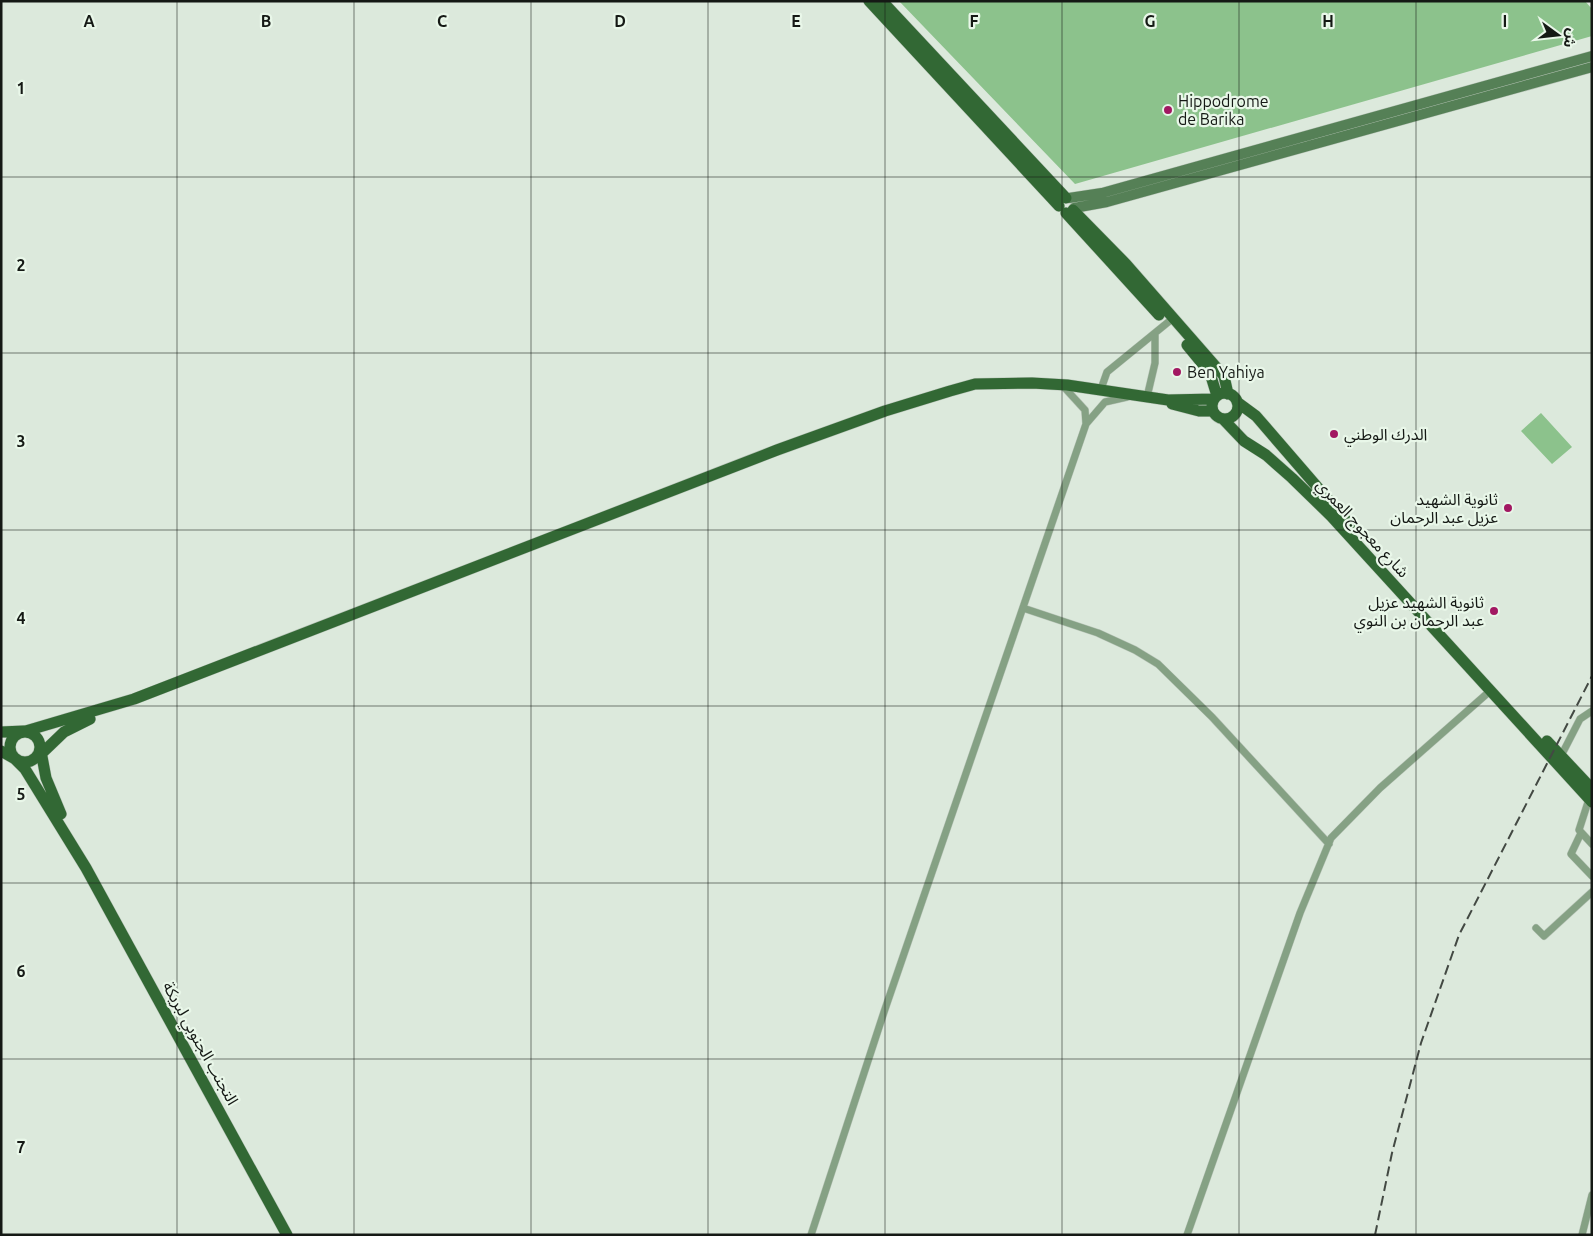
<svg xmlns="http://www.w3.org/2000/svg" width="1593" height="1236" font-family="Ubuntu,'Noto Sans Arabic',sans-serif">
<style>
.green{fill:#8cc28c}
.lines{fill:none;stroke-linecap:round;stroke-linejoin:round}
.street-casing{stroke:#b8c4b8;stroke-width:8}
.secondary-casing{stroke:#b8c4b8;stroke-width:11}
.primary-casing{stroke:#b8c4b8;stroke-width:12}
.street{stroke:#85a184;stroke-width:7}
.secondary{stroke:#558056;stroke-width:10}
.primary{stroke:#326834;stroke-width:11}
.rail{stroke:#434943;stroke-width:2;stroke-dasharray:10 5;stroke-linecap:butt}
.grid{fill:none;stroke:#151915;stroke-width:1;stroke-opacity:0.55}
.poi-dot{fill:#a21862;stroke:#e9f7e9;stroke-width:2}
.labels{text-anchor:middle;stroke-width:4.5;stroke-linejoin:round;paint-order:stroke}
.poi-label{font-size:16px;fill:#151915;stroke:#e9f7e9;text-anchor:start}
.street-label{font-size:16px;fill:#151915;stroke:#e9f7e9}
.grid-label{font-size:16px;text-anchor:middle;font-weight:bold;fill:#151915;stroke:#e9f7e9;stroke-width:4.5;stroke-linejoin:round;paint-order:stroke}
</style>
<rect width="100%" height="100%" fill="#dce9dc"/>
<path class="green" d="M 899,1 L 1585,1 L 1592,9 L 1592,36 L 1075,184 Z
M 1541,413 L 1572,447 L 1552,464 L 1521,431 Z"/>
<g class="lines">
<defs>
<path id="street" d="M 1063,386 L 1085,410 L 1086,424 L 1105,402 L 1127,397
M 1101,389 L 1107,372 L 1172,319
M 1147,397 L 1155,363 L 1155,334
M 1023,608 L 1098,633 L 1135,650 L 1158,664 L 1212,717 L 1329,844
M 1561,756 L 1580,719 L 1592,711
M 1589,799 L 1579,830 L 1592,844
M 1581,833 L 1571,854 L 1592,876
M 1536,928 L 1544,936 L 1592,892
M 811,1235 L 884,1012 L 1086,424
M 1187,1235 L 1300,913 L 1331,838 L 1380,788 L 1490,691
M 1582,1235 L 1592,1195"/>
<path id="secondary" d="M 1069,198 L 1102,193 L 1592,56
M 1074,208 L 1107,202 L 1592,67"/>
<path id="primary" d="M 869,1 L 1059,206
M 882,1 L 1066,198
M 1073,210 L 1126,264 L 1224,376 L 1228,394
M 1066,213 L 1159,315
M 1187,345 L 1210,373 L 1217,396
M1212 406a13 13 0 1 1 26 0a13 13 0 1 1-26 0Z
M 1237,402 L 1256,416 L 1351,526
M 1172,404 L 1199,411 L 1213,411
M 1223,419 L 1244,441 L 1266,455 L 1292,478 L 1331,516 L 1592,802
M 1,732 L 24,731
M10 747a15 15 0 1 1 30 0a15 15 0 1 1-30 0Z
M 19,733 L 134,699 L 777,450 L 885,411 L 950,391 L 975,384 L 1032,383 L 1067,385 L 1168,400 L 1214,399
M 1547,741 L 1592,789
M 40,746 L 46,778 L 61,814
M 1,751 L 15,759 L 25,769 L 86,868 L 287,1235
M 39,756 L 64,732 L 90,719"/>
</defs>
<use href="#street" class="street-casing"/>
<use href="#secondary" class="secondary-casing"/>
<use href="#primary" class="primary-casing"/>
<use href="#street" class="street"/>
<use href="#secondary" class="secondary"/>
<use href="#primary" class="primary"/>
<path class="rail" d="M 1375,1235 L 1392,1153 L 1421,1043 L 1459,935 L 1592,676"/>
</g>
<path class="grid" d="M 177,1 L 177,1235M 354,1 L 354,1235M 531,1 L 531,1235M 708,1 L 708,1235M 885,1 L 885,1235M 1062,1 L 1062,1235M 1239,1 L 1239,1235M 1416,1 L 1416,1235M 1,177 L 1592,177M 1,353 L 1592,353M 1,530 L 1592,530M 1,706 L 1592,706M 1,883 L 1592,883M 1,1059 L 1592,1059"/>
<g class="poi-dot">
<circle cx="1168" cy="110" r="5"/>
<circle cx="1177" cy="372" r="5"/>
<circle cx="1334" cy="434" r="5"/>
<circle cx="1508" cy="508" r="5"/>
<circle cx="1494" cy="611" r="5"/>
</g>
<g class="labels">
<g class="poi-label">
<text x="1178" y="107">Hippodrome<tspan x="1178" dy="18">de Barika</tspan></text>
<text x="1187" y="378">Ben Yahiya</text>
<text x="1344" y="440">الدرك الوطني</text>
<text x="1498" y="505" text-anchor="end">ثانوية الشهيد<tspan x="1498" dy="18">عزيل عبد الرحمان</tspan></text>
<text x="1484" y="608" text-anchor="end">ثانوية الشهيد عزيل<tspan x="1484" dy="18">عبد الرحمان بن النوي</tspan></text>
</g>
<g class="street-label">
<text transform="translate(1363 528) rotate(47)" y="6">شارع معجوج العمري</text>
<text transform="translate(201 1043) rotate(61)" y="6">التجنب الجنوبي لبريكة</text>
</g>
</g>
<g class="grid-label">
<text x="89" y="27">A</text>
<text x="266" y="27">B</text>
<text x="442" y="27">C</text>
<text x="620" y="27">D</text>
<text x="796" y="27">E</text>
<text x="974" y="27">F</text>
<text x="1150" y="27">G</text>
<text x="1328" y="27">H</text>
<text x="1505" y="27">I</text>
<text x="21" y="94">1</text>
<text x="21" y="271">2</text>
<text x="21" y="447">3</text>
<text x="21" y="624">4</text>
<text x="21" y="800">5</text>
<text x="21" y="977">6</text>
<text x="21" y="1153">7</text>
</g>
<rect width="1593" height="1236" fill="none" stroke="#151915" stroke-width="5"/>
<g transform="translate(1558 35) rotate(105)" stroke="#e9f7e9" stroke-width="4" paint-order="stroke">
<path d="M0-4L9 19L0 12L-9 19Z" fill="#151915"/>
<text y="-8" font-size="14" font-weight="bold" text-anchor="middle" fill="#151915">ش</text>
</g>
</svg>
